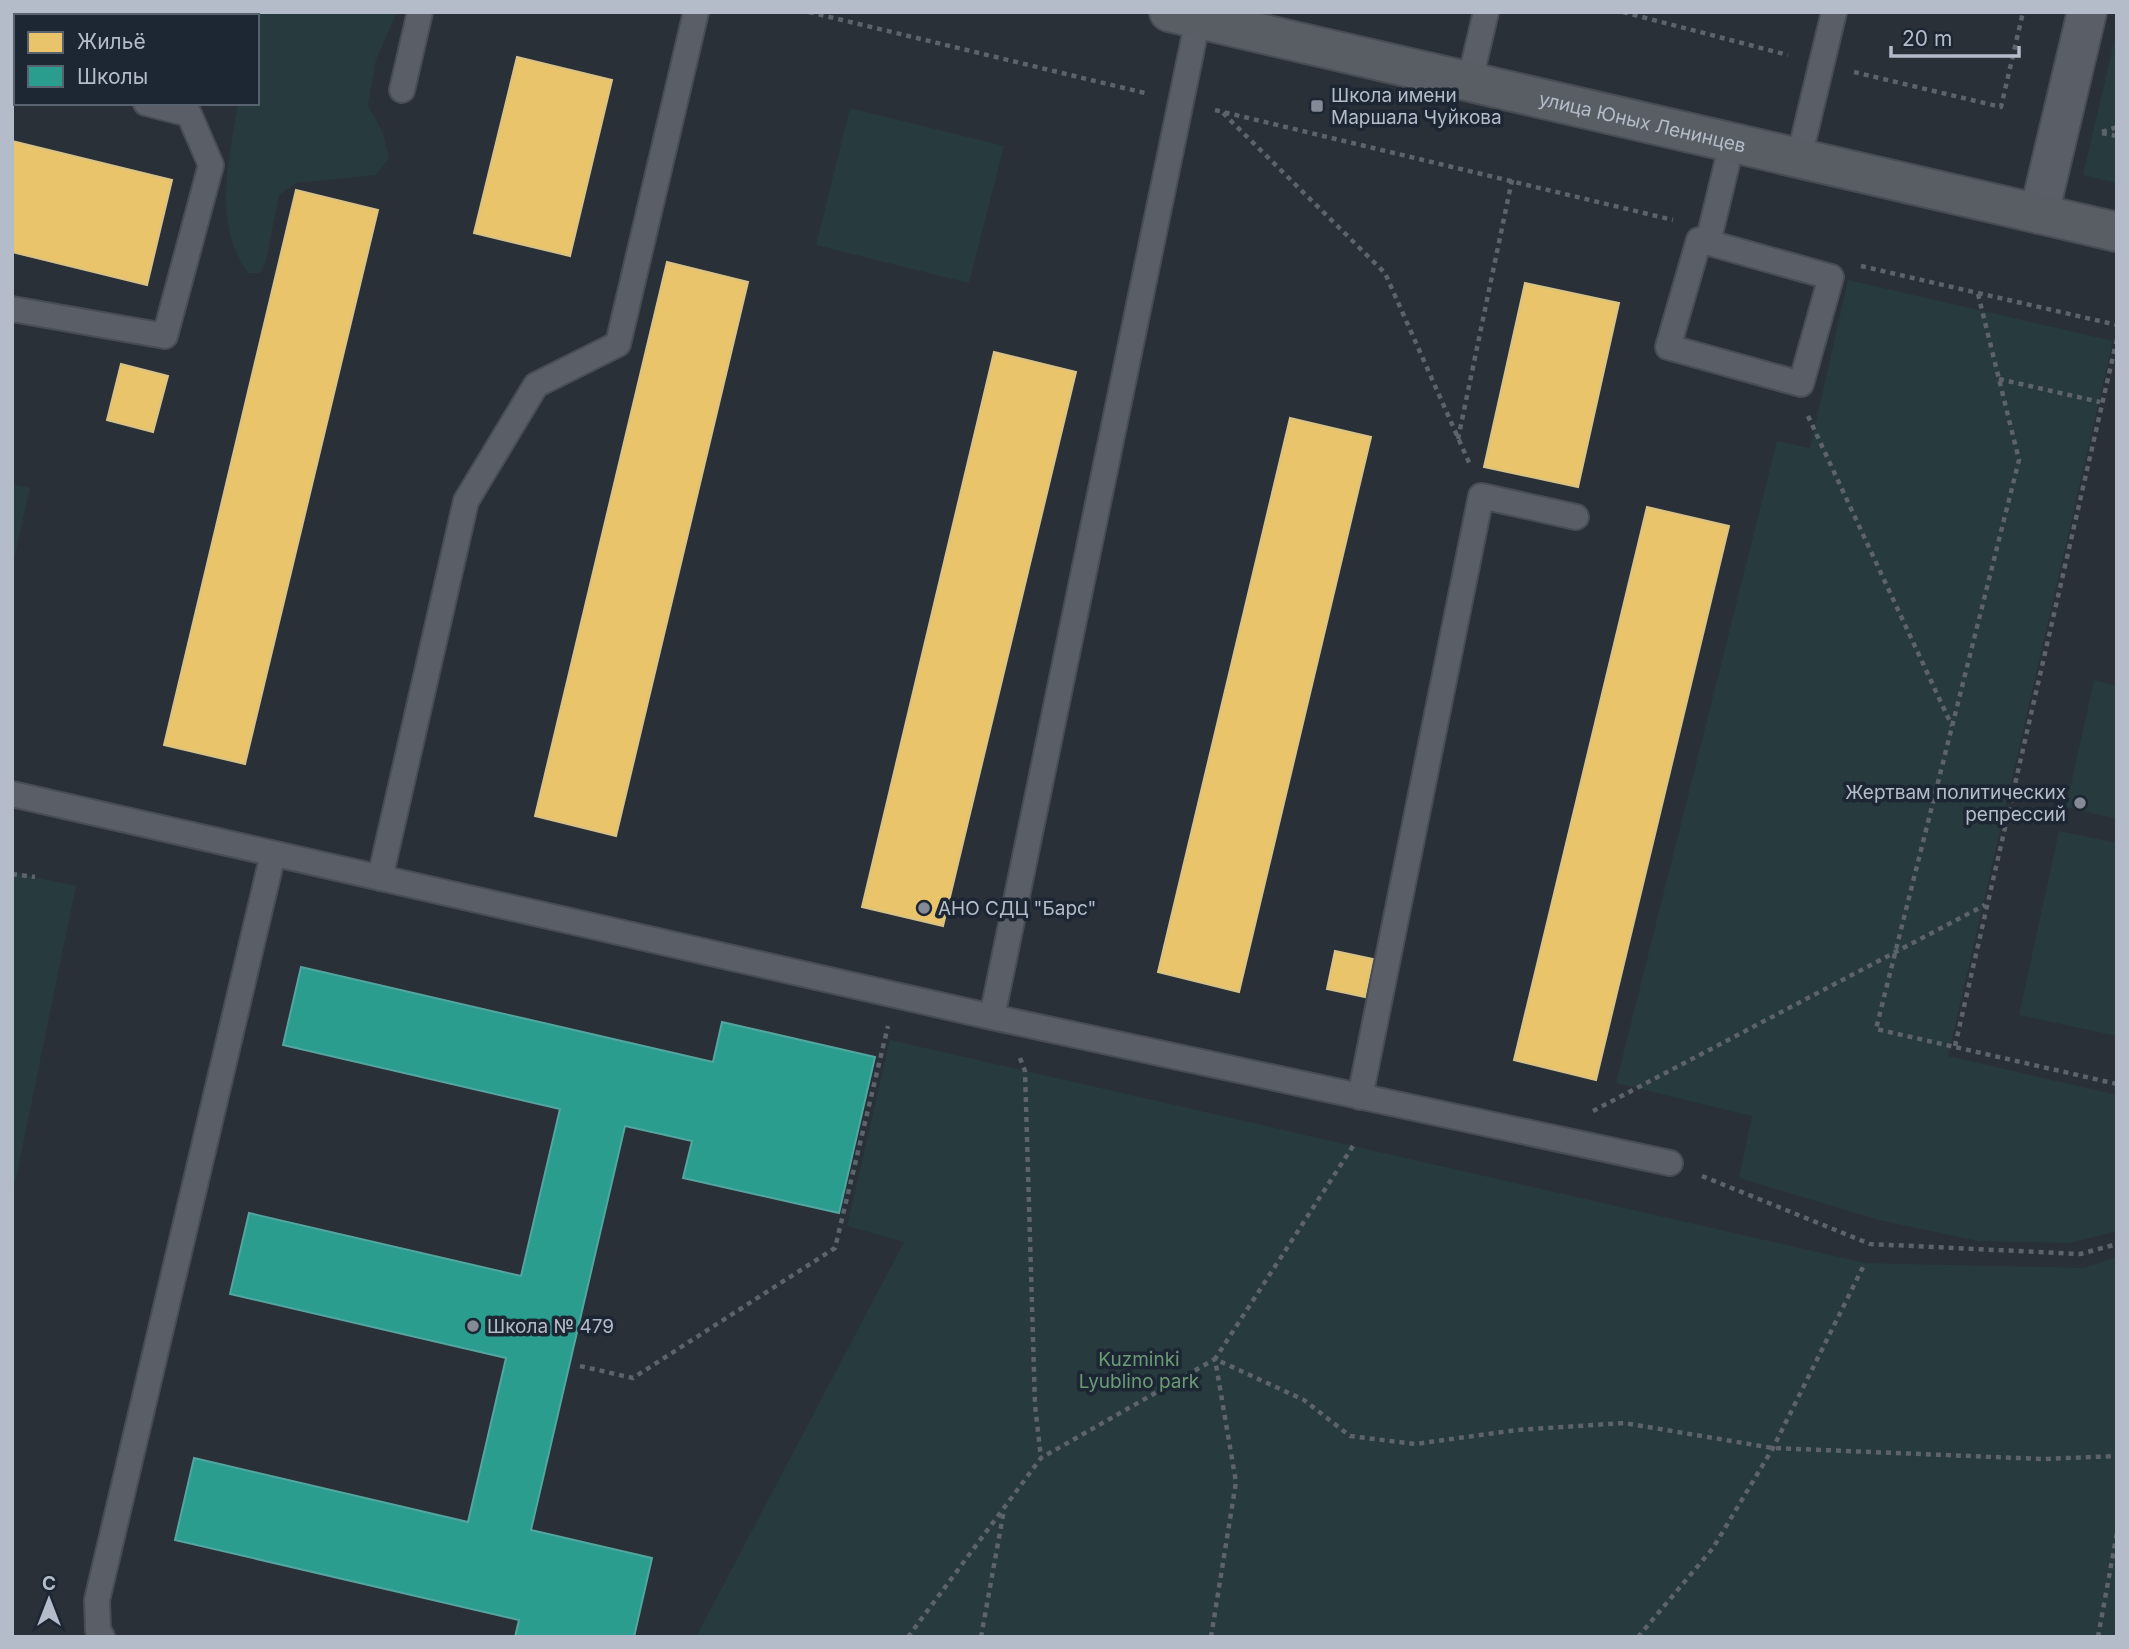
<svg xmlns="http://www.w3.org/2000/svg" width="2129" height="1649" font-family="Inter,sans-serif">
<style>
.green{fill:#273a3e}
.homes{fill:#e9c46a;stroke:#d9c286;stroke-width:2}
.schools{fill:#2a9d8f;stroke:#53a6a0;stroke-width:2}
.lines{fill:none;stroke-linecap:round;stroke-linejoin:round}
.service-casing{stroke:#484c53;stroke-width:28}
.tertiary-casing{stroke:#484c53;stroke-width:42}
.secondary-casing{stroke:#484c53;stroke-width:42}
.path{stroke:#5d636a;stroke-width:4.5;stroke-dasharray:5 5;stroke-linecap:butt}
.service{stroke:#5a5e66;stroke-width:24}
.tertiary{stroke:#5a5e66;stroke-width:38}
.secondary{stroke:#595d64;stroke-width:38}
.poi-dot{fill:#848b96;stroke:#1d2633;stroke-width:2.5}
.labels{text-anchor:middle;stroke-width:7;stroke-linejoin:round;paint-order:stroke}
.poi-label{font-size:19px;fill:#b4bcc9;stroke:#1d2633;text-anchor:start}
.street-label{font-size:19px;fill:#b4bcc9;stroke:#1d2633}
.park-label{font-size:19px;fill:#6b9a76;stroke:#1d2633}
</style>
<rect width="100%" height="100%" fill="#2a3038"/>
<path class="green" d="M 250,12 L 397,12 L 376,60 L 368,105 L 383,133 L 389,158 L 376,175 L 296,183 L 279,195 L 266,261 L 260,273 L 248,273 C 212,222 229,162 238,103 L 257,103 L 257,16 L 250,16 Z
M 2117,30 L 2117,183 L 2083,175 Z
M 850,108 L 1004,146 L 969,283 L 816,245 Z
M 1848,280 L 2113,341 L 1948,1056 L 2117,1095 L 2117,1231 L 2070,1243 L 1978,1241 L 1879,1220 L 1739,1178 L 1752,1116 L 1616,1083 L 1777,441 L 1810,448 Z
M 12,484 L 30,488 L 12,568 Z
M 2094,680 L 2117,686 L 2117,819 L 2066,807 Z
M 2059,831 L 2117,843 L 2117,1036 L 2019,1015 Z
M 12,872 L 76,886 L 12,1198 Z
M 890,1040 L 1865,1263 L 2084,1268 L 2117,1257 L 2117,1637 L 696,1637 L 904,1242 L 847,1226 Z"/>
<path class="homes" d="M 103,12 L 213,12 L 212,16 L 104,16 Z
M 517,57 L 612,80 L 570,256 L 474,233 Z
M 12,141 L 172,180 L 147,285 L 12,252 Z
M 296,190 L 378,210 L 245,764 L 164,745 Z
M 667,262 L 748,282 L 616,836 L 535,816 Z
M 1525,283 L 1619,303 L 1578,487 L 1484,467 Z
M 994,352 L 1076,372 L 943,926 L 862,907 Z
M 121,364 L 168,376 L 153,432 L 107,420 Z
M 1290,418 L 1371,437 L 1239,992 L 1158,972 Z
M 1647,507 L 1729,526 L 1596,1080 L 1514,1060 Z
M 1335,951 L 1373,959 L 1365,997 L 1327,989 Z"/>
<path class="schools" d="M 301,967 L 713,1062 L 722,1022 L 875,1057 L 839,1213 L 683,1178 L 692,1141 L 625,1126 L 531,1530 L 652,1558 L 634,1637 L 515,1637 L 519,1620 L 175,1540 L 194,1458 L 468,1522 L 506,1358 L 230,1294 L 249,1213 L 521,1276 L 560,1109 L 283,1045 Z"/>
<g class="lines">
<defs>
<path id="service" d="M 237,16 L 237,12
M 1198,19 L 992,1017 L 1670,1163
M 12,70 L 16,71
M 1470,80 L 1486,12
M 402,90 L 420,12
M 1799,158 L 1834,12
M 1699,240 L 1831,277 L 1801,384 L 1668,347 Z
M 1708,242 L 1732,143
M 12,309 L 165,336 L 211,165 L 189,114 L 146,103
M 12,794 L 992,1017
M 380,878 L 466,501 L 536,385 L 618,344 L 696,12
M 1360,1097 L 1481,496 L 1576,517
M 102,1637 L 98,1630 L 97,1600 L 273,854"/>
<path id="tertiary" d="M 2039,214 L 2087,12"/>
<g id="secondary">
<path id="s1" d="M 1169,12 L 2117,232"/>
</g>
</defs>
<use href="#service" class="service-casing"/>
<use href="#tertiary" class="tertiary-casing"/>
<use href="#secondary" class="secondary-casing"/>
<path class="path" d="M 809,12 L 1149,94
M 1623,12 L 1788,55
M 1854,72 L 2001,107 L 2023,12
M 1215,110 L 1673,220
M 1223,113 L 1385,273 L 1471,467
M 2102,132 L 2117,127
M 2102,133 L 2117,136
M 1861,266 L 2117,325
M 1978,294 L 2019,460 L 1876,1029 L 2117,1084
M 1999,379 L 2100,402
M 1808,416 L 1952,726
M 1458,439 L 1512,180
M 12,874 L 35,877
M 1955,1046 L 2117,339
M 1020,1058 L 1025,1071 L 1035,1405 L 1041,1458
M 1593,1111 L 1985,905
M 1353,1146 L 1215,1359 L 1304,1400 L 1350,1436 L 1415,1444 L 1517,1430 L 1624,1423 L 1773,1448 L 2043,1459 L 2117,1456
M 1702,1176 L 1870,1244 L 2080,1254 L 2117,1244
M 580,1366 L 633,1378 L 835,1248 L 888,1026
M 908,1637 L 1041,1458 L 1215,1359 L 1236,1482 L 1211,1637
M 981,1637 L 1004,1510
M 1638,1637 L 1713,1548 L 1773,1448 L 1865,1263
M 2098,1637 L 2117,1533"/>
<use href="#service" class="service"/>
<use href="#tertiary" class="tertiary"/>
<use href="#secondary" class="secondary"/>
</g>
<g class="poi-dot">
<rect x="1310" y="99" width="14" height="14" rx="3.5"/>
<circle cx="2080" cy="803" r="7"/>
<circle cx="924" cy="908" r="7"/>
<circle cx="473" cy="1326" r="7"/>
</g>
<g class="labels">
<g class="poi-label">
<text x="1331" y="102">Школа имени<tspan x="1331" dy="22">Маршала Чуйкова</tspan></text>
<text x="2066" y="799" text-anchor="end">Жертвам политических<tspan x="2066" dy="22">репрессий</tspan></text>
<text x="938" y="915">АНО СДЦ "Барс"</text>
<text x="487" y="1333">Школа № 479</text>
</g>
<g class="street-label">
<text dy="7" stroke="none"><textPath href="#s1" startOffset="486">улица Юных Ленинцев</textPath></text>
</g>
<g class="park-label">
<text x="1139" y="1366">Kuzminki<tspan x="1139" dy="22">Lyublino park</tspan></text>
</g>
</g>
<rect width="2129" height="1649" fill="none" stroke="#b4bcc9" stroke-width="28"/>
<rect x="14" y="14" width="245" height="91" fill="#1d2633" stroke="#59626f" stroke-width="2"/>
<rect x="28" y="32" width="35" height="21" fill="#e9c46a" stroke="#59626f" stroke-width="2"/>
<text x="77" y="49" font-size="21" fill="#b4bcc9">Жильё</text>
<rect x="28" y="66" width="35" height="21" fill="#2a9d8f" stroke="#59626f" stroke-width="2"/>
<text x="77" y="84" font-size="21" fill="#b4bcc9">Школы</text>
<g transform="translate(49 1600)" stroke="#1d2633" stroke-width="5" paint-order="stroke">
<path d="M0-5L12 26L0 18L-12 26Z" fill="#b4bcc9"/>
<text y="-10" font-size="19" font-weight="bold" text-anchor="middle" fill="#b4bcc9">С</text>
</g>
<path d="M1891 46v10h128v-10" fill="none" stroke="#b4bcc9" stroke-width="3.5"/>
<text x="1902" y="46" font-size="21" fill="#b4bcc9" stroke="#1d2633" stroke-width="5" paint-order="stroke">20 m</text>
</svg>
